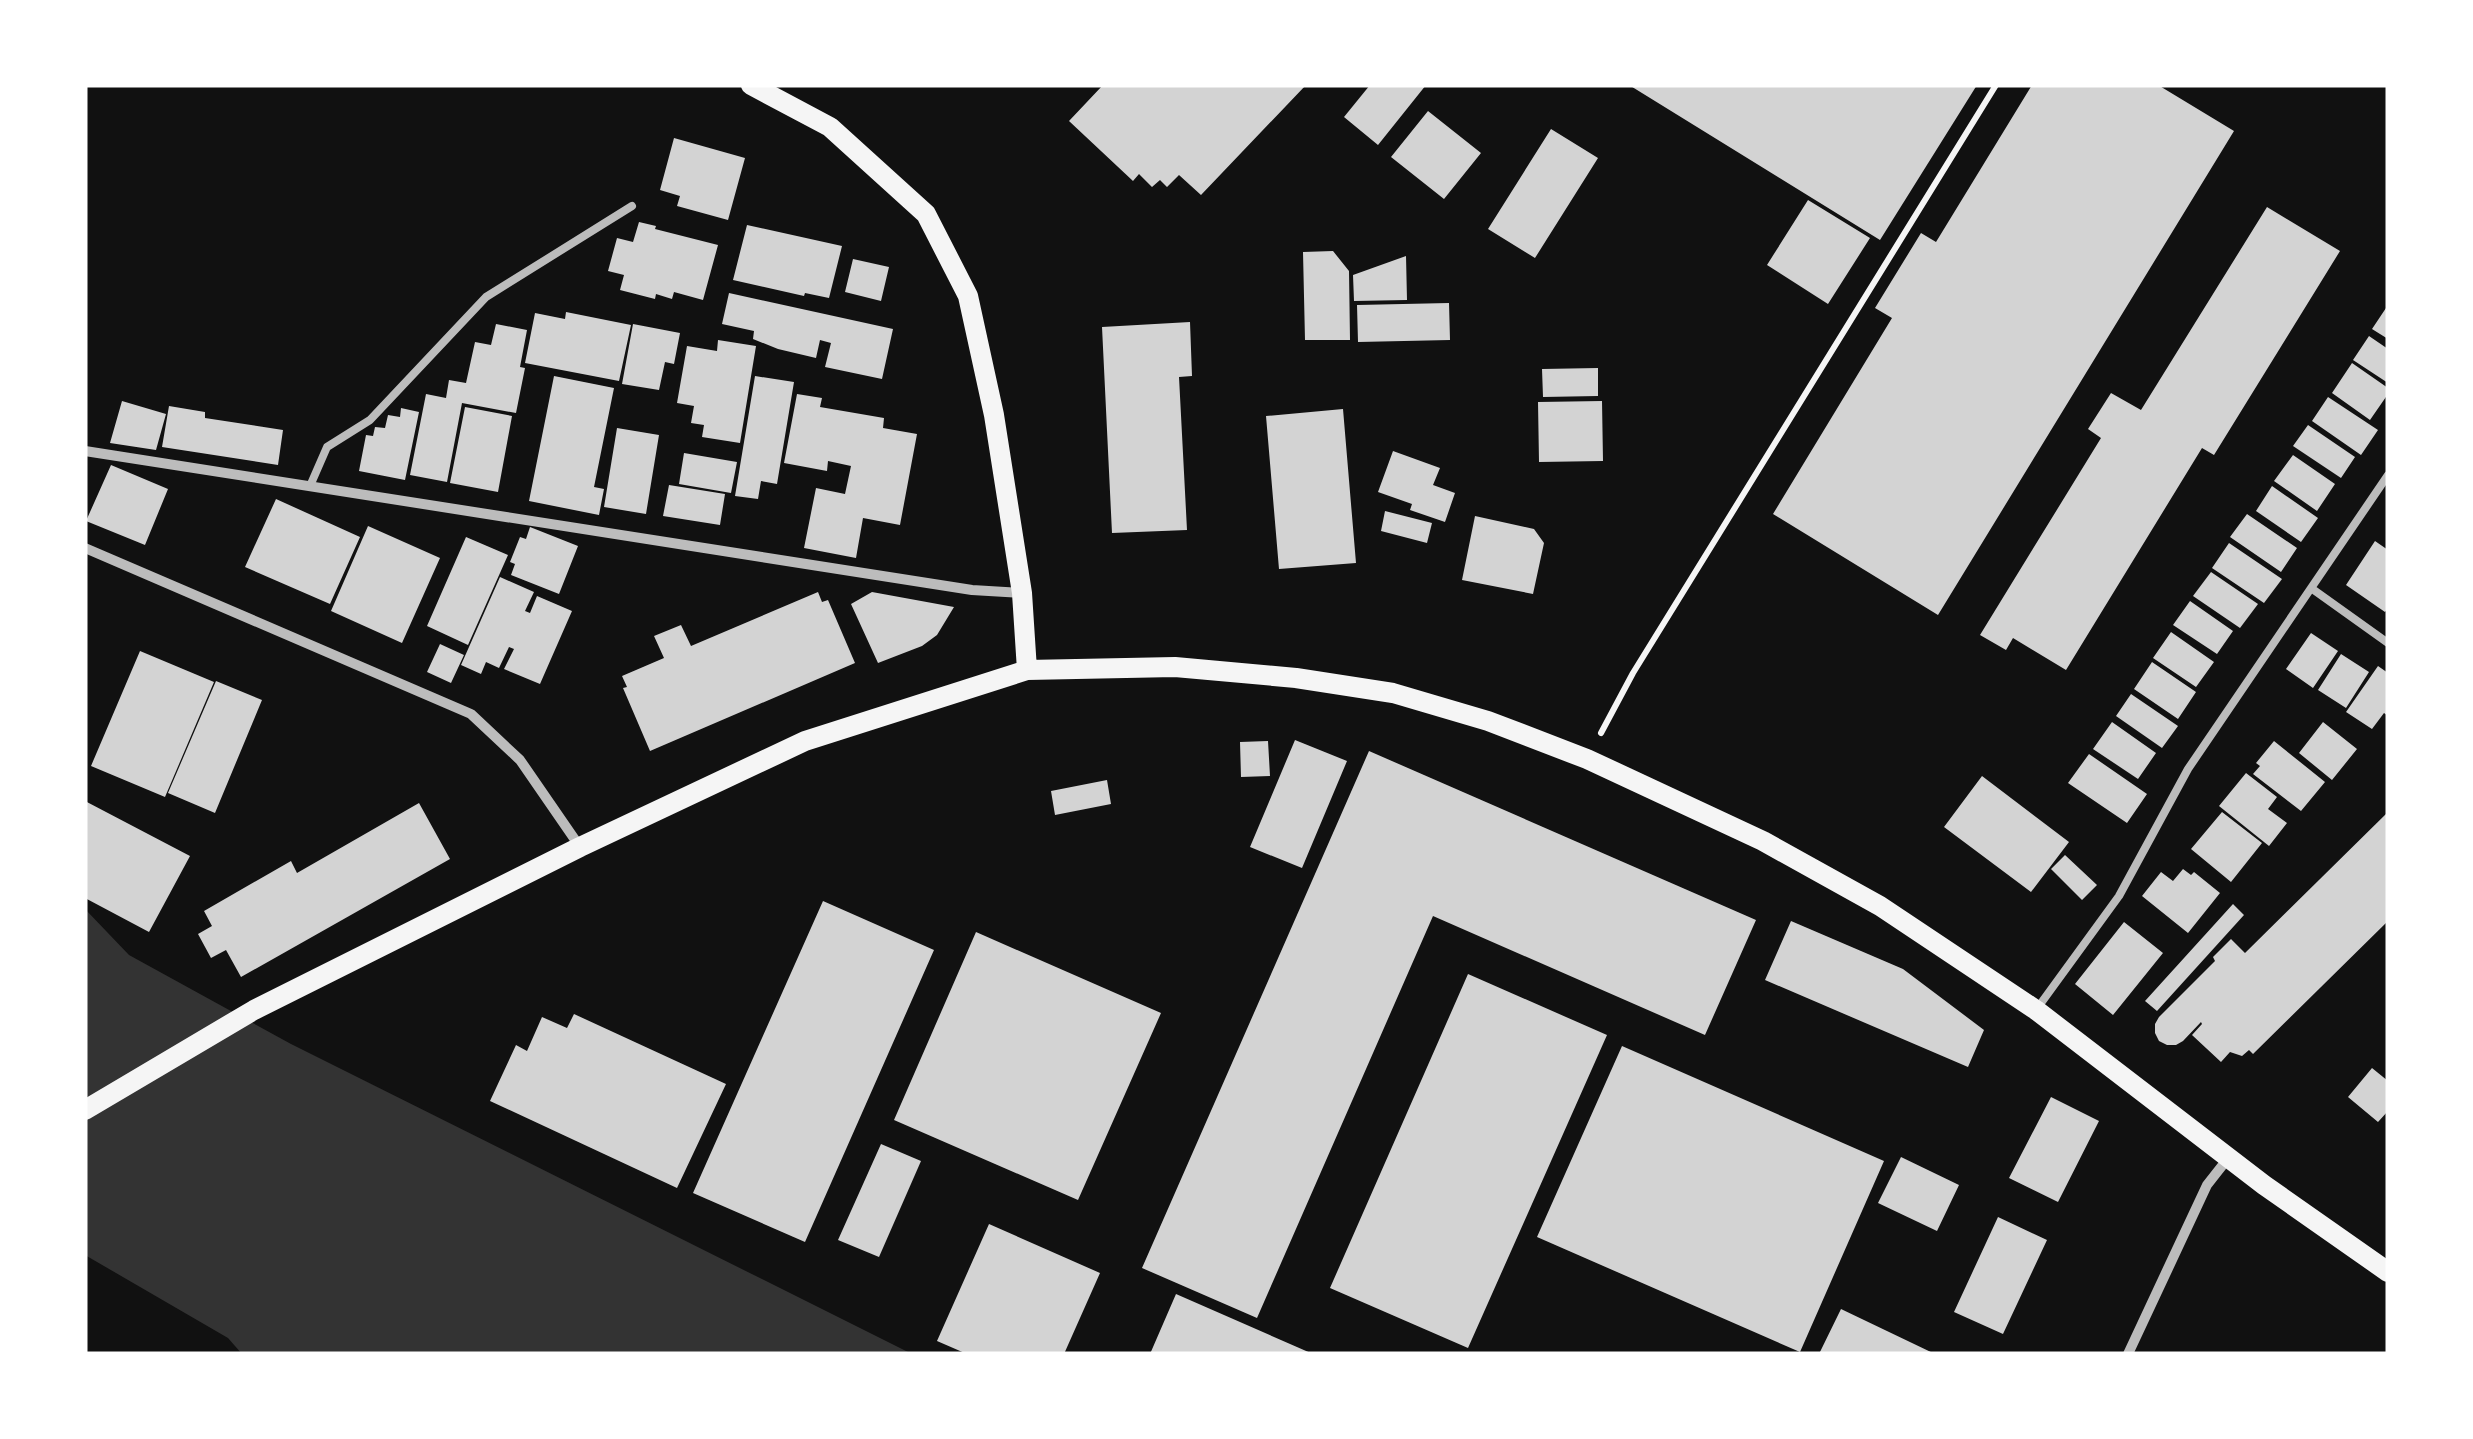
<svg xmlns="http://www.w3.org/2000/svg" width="2473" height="1439" font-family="'Fira Sans Condensed',sans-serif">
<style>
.water{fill:#333}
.building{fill:#d3d3d3}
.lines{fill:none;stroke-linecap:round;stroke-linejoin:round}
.path{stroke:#f5f5f5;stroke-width:6}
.service{stroke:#bcbcbc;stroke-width:8}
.minor{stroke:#bcbcbc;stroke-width:10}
.secondary{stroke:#f5f5f5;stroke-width:20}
</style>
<rect width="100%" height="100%" fill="#111"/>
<path class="water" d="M 85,909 L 129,955 L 291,1044 L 912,1354 L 242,1354 L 228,1338 L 85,1255 Z"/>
<path class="building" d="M 1103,85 L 1306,85 L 1201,195 L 1179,175 L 1167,187 L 1160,180 L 1152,187 L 1139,174 L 1133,181 L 1069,121 Z
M 1370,85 L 1426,85 L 1378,145 L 1344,117 Z
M 1629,85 L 1977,85 L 1880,240 Z
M 2032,85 L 2158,85 L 2234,131 L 1938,615 L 1773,514 L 1892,318 L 1875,308 L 1921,233 L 1936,242 Z
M 1428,111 L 1481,153 L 1444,199 L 1391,157 Z
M 1551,129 L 1598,158 L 1535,258 L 1488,229 Z
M 674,138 L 745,158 L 728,220 L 677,206 L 680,196 L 660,190 Z
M 1808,200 L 1870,238 L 1828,304 L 1767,265 Z
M 2267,207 L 2340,251 L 2214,455 L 2202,448 L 2066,670 L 2013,638 L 2006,650 L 1980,635 L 2101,438 L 2088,429 L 2111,393 L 2141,410 Z
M 639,222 L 656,226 L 655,229 L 718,245 L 703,300 L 674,292 L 672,299 L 656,294 L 655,299 L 620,290 L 624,275 L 608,271 L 617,238 L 633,242 Z
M 747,225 L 842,246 L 829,298 L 805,293 L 804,296 L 733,280 Z
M 1333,251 L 1349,271 L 1350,340 L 1305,340 L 1303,252 Z
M 1406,256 L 1407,300 L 1354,301 L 1353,275 Z
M 853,259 L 889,267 L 881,301 L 845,292 Z
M 729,293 L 893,329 L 882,379 L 825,367 L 831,343 L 820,340 L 816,358 L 778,349 L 753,339 L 754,331 L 722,324 Z
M 1449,303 L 1450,340 L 1358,342 L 1357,305 Z
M 2388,305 L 2388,339 L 2372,329 Z
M 566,312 L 631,325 L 619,381 L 525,363 L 535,313 L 565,319 Z
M 1190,322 L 1192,376 L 1179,377 L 1187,530 L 1112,533 L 1102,327 Z
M 496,324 L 527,330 L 520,367 L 525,368 L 516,413 L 462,403 L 447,482 L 410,475 L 426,394 L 446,398 L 449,380 L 466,383 L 475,342 L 491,345 Z
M 633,324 L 680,333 L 674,364 L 665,362 L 659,390 L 622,384 Z
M 2369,336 L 2388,349 L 2388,383 L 2353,360 Z
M 718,340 L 756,346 L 740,443 L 702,437 L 704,425 L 691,423 L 694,406 L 677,403 L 687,346 L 717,351 Z
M 2352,363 L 2388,388 L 2388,394 L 2370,420 L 2332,393 Z
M 1598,368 L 1598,396 L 1543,397 L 1542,369 Z
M 554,376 L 614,388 L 594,487 L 604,489 L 599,515 L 529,501 Z
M 755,376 L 794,382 L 777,484 L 761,481 L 758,499 L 735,496 Z
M 797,394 L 822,398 L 820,407 L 884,418 L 883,428 L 917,434 L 900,525 L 863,518 L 856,558 L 804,548 L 816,488 L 845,494 L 851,466 L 828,461 L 827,471 L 784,463 Z
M 2328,397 L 2378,430 L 2361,455 L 2312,421 Z
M 122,401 L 166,414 L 156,450 L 110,443 Z
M 1602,401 L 1603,461 L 1539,462 L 1538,402 Z
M 169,406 L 205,412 L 205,418 L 283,430 L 278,465 L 162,447 Z
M 465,407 L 512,416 L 498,492 L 450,483 Z
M 401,408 L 419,412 L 405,480 L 359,471 L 366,435 L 373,436 L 375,427 L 385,428 L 388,415 L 400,417 Z
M 1343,409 L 1356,563 L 1279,569 L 1266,416 Z
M 2308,425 L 2355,457 L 2341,478 L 2293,446 Z
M 617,428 L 659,435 L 646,514 L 604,507 Z
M 1393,451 L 1440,468 L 1433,485 L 1455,493 L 1445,522 L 1410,510 L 1412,504 L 1378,492 Z
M 684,453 L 737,462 L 731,493 L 679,484 Z
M 2293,455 L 2335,484 L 2317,511 L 2274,481 Z
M 111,465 L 168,489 L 145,545 L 86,521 Z
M 669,485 L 725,494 L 720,525 L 663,516 Z
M 2272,486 L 2318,518 L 2301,542 L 2256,511 Z
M 276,499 L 360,537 L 330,604 L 245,567 Z
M 1385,511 L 1432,523 L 1427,543 L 1381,531 Z
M 2247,514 L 2297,548 L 2281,572 L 2230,537 Z
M 1475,516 L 1534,529 L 1544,543 L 1533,594 L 1462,580 Z
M 368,526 L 440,558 L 402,643 L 331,611 Z
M 530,527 L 578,546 L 559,594 L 511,575 L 515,564 L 510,562 L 520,537 L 526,539 Z
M 466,537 L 508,555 L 468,645 L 427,626 Z
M 2375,541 L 2388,550 L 2388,608 L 2385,612 L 2346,585 Z
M 2229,543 L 2282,579 L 2264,603 L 2212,568 Z
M 2211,572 L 2258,604 L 2240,628 L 2193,596 Z
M 500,577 L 534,592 L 525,611 L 530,613 L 537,596 L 572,611 L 540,684 L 504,669 L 514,649 L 509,647 L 499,668 L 486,662 L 481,674 L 461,665 Z
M 818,592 L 822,602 L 828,600 L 855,663 L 650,751 L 623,688 L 627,687 L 622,676 L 664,658 L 654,636 L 681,625 L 691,646 Z
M 872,592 L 954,607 L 937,635 L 922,646 L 878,663 L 851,604 Z
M 2190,601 L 2233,631 L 2217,654 L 2173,625 Z
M 2171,632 L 2214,662 L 2196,687 L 2153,658 Z
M 2311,633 L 2338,651 L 2313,688 L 2286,669 Z
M 440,644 L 464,655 L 451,683 L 427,672 Z
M 140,651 L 214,682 L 165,797 L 91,766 Z
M 2341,654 L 2369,672 L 2346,708 L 2318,690 Z
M 2152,662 L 2196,692 L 2178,719 L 2134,689 Z
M 2378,666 L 2388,673 L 2388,716 L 2384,713 L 2372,729 L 2346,712 Z
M 216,681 L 262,700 L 215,813 L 168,793 Z
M 2131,694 L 2178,726 L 2162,748 L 2116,716 Z
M 2112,722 L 2156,753 L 2138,779 L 2093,749 Z
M 2323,722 L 2357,749 L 2332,780 L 2299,753 Z
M 1295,740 L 1347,761 L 1302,868 L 1250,847 Z
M 1268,741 L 1270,776 L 1241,777 L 1240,742 Z
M 2274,741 L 2325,782 L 2301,811 L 2253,774 L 2260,766 L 2256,763 Z
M 1369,751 L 1756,920 L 1705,1035 L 1433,916 L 1257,1318 L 1142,1268 Z
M 2089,754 L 2147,794 L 2127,823 L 2068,783 Z
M 2246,773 L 2277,797 L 2268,809 L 2287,823 L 2269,846 L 2219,806 Z
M 1982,776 L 2069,842 L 2031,892 L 1944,827 Z
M 1107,780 L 1111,804 L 1055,815 L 1051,791 Z
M 85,801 L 190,856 L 149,932 L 85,898 Z
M 419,803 L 450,859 L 241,977 L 226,950 L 211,958 L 198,934 L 212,926 L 204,911 L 291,861 L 297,873 Z
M 2222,812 L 2262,843 L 2231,882 L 2191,849 Z
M 2388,812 L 2388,921 L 2253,1054 L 2249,1050 L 2242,1056 L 2230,1052 L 2221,1062 L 2192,1035 L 2202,1024 L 2201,1022 L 2183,1041 L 2176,1045 L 2167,1045 L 2159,1041 L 2155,1033 L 2155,1024 L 2159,1017 L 2215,961 L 2213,957 L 2231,939 L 2245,953 Z
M 2065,855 L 2097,885 L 2082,900 L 2051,869 Z
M 2183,869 L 2191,875 L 2194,872 L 2220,893 L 2188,933 L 2142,896 L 2161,872 L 2173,881 Z
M 823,901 L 934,950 L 805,1242 L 693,1193 Z
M 2233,904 L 2244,915 L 2157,1011 L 2145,1001 Z
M 1791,921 L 1903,969 L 1984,1030 L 1968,1067 L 1765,980 Z
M 2124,922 L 2163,953 L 2113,1015 L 2075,984 Z
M 976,932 L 1161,1013 L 1078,1200 L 894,1120 Z
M 1468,974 L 1607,1035 L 1468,1348 L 1330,1288 Z
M 574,1014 L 726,1084 L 677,1188 L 490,1101 L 516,1045 L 527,1051 L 542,1017 L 567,1028 Z
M 1622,1046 L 1884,1161 L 1800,1352 L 1537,1237 Z
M 2372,1068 L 2388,1081 L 2388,1111 L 2378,1122 L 2348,1097 Z
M 2051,1097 L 2099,1121 L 2058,1202 L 2009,1178 Z
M 881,1144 L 921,1161 L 879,1257 L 838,1240 Z
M 1901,1157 L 1959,1185 L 1937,1231 L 1878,1203 Z
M 1998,1217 L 2047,1240 L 2003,1334 L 1954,1312 Z
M 989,1224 L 1100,1273 L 1064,1354 L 967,1354 L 937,1341 Z
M 1176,1294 L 1313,1354 L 1150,1354 Z
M 1841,1309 L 1935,1354 L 1819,1354 Z"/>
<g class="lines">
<path class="path" d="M 1601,733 L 1633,673 L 1996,85"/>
<path class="service" d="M 310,486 L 327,447 L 370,420 L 486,297 L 632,206
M 2311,588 L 2388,643
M 2036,1010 L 2119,896 L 2188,769 L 2388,475"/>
<path class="minor" d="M 85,451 L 972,590 L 1022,593
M 85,548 L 471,714 L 520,760 L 580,847
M 2128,1354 L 2207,1185 L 2229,1157"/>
<path class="secondary" d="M 751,85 L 830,127 L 926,214 L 968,296 L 994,415 L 1022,593 L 1027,670
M 85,1110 L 254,1010 L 580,847 L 805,741 L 1027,670 L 1175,667 L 1296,678 L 1393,693 L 1488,721 L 1587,759 L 1763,841 L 1880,906 L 2036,1010 L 2264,1185 L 2388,1272"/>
</g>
<rect width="2473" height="1439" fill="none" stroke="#ffffff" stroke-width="175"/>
</svg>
